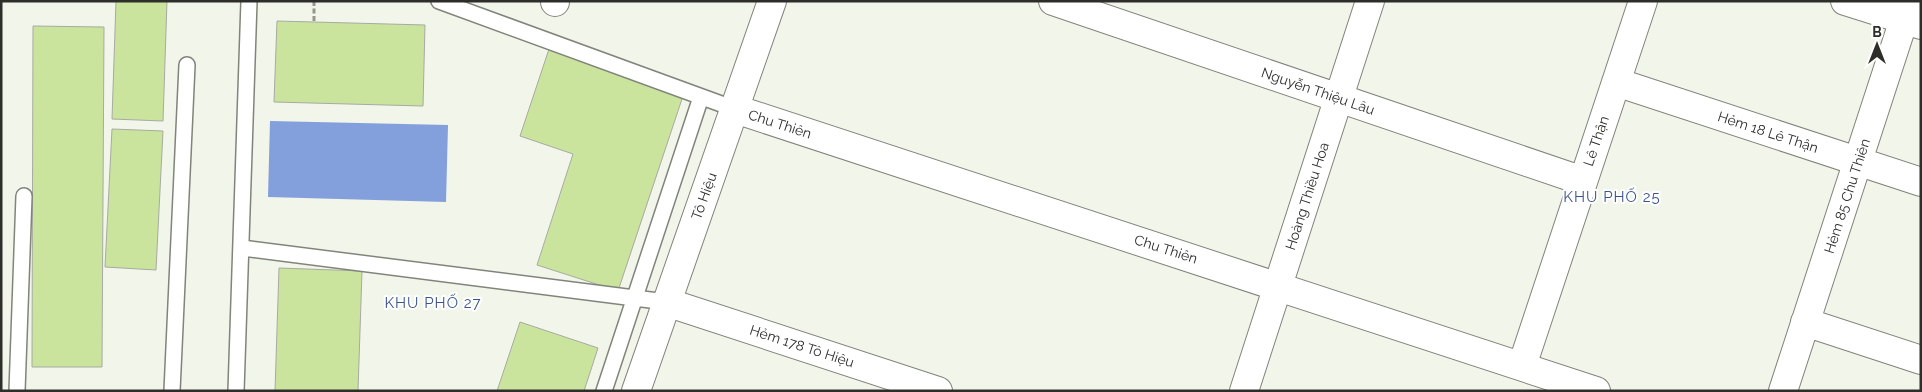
<svg xmlns="http://www.w3.org/2000/svg" width="1922" height="392" font-family="Raleway,sans-serif">
<style>
.water{fill:#83a0dc}
.building{fill:#cae49e;stroke:#a7aba1}
.lines{fill:none;stroke-linecap:round;stroke-linejoin:round}
.service-casing{stroke:#80847a;stroke-width:18}
.minor-casing{stroke:#80847a;stroke-width:30}
.tertiary-casing{stroke:#80847a;stroke-width:30}
.path{stroke:#95978f;stroke-width:3;stroke-dasharray:5 2.5;stroke-linecap:butt}
.service{stroke:#fff;stroke-width:15}
.minor{stroke:#fff;stroke-width:28}
.tertiary{stroke:#fff;stroke-width:28}
.labels{text-anchor:middle;stroke-width:4;stroke-linejoin:round;paint-order:stroke}
.street-label{font-size:14px;fill:#2d2e2a;stroke:#fff}
.neighbourhood-label{font-size:15px;letter-spacing:1px;fill:#3a548e;stroke:#fff}
</style>
<rect width="100%" height="100%" fill="#f1f5ea"/>
<path class="water" d="M 270,121 L 448,125 L 446,202 L 268,197 Z"/>
<path class="building" d="M 116,1 L 167,1 L 163,121 L 112,119 Z
M 277,21 L 425,25 L 423,106 L 274,102 Z
M 33,26 L 104,27 L 102,367 L 32,367 Z
M 549,49 L 684,93 L 618,291 L 537,265 L 573,154 L 520,136 Z
M 112,129 L 163,131 L 156,270 L 105,267 Z
M 279,268 L 362,271 L 358,391 L 275,391 Z
M 520,322 L 598,348 L 584,391 L 497,391 Z"/>
<g class="lines">
<defs>
<path id="service" d="M 439,1 L 735,109
M 242,248 L 666,302
M 17,391 L 24,196
M 172,391 L 187,65
M 236,391 L 249,1
M 604,391 L 701,97"/>
<path id="minor" d="M 1053,1 L 1583,181
M 1845,1 L 1921,25
M 555,2 L 555,1
M 1616,82 L 1921,182
M 735,109 L 1596,391
M 666,302 L 938,391
M 1805,322 L 1921,360
M 1522,366 L 1643,1
M 1244,391 L 1370,1
M 1783,391 L 1910,1"/>
<path id="tertiary" d="M 636,391 L 772,1"/>
</defs>
<use href="#service" class="service-casing"/>
<use href="#minor" class="minor-casing"/>
<use href="#tertiary" class="tertiary-casing"/>
<path class="path" d="M 314,1 L 314,22"/>
<use href="#service" class="service"/>
<use href="#minor" class="minor"/>
<use href="#tertiary" class="tertiary"/>
</g>
<g class="labels">
<g class="street-label">
<text transform="translate(1318 91) rotate(19)" y="5">Nguyễn Thiệu Lâu</text>
<text transform="translate(780 124) rotate(18)" y="5">Chu Thiên</text>
<text transform="translate(1768 132) rotate(18)" y="5">Hẻm 18 Lê Thận</text>
<text transform="translate(1596 141) rotate(-71)" y="5">Lê Thận</text>
<text transform="translate(704 196) rotate(-70)" y="5">Tô Hiệu</text>
<text transform="translate(1307 196) rotate(-72)" y="5">Hoàng Thiều Hoa</text>
<text transform="translate(1847 196) rotate(-72)" y="5">Hẻm 85 Chu Thiên</text>
<text transform="translate(1166 249) rotate(18)" y="5">Chu Thiên</text>
<text transform="translate(802 346) rotate(18)" y="5">Hẻm 178 Tô Hiệu</text>
</g>
<g class="neighbourhood-label">
<text x="1612" y="202">KHU PHỐ 25</text>
<text x="433" y="308">KHU PHỐ 27</text>
</g>
</g>
<rect width="1922" height="392" fill="none" stroke="#2d2e2a" stroke-width="5"/>
<g transform="translate(1877 45)" stroke="#ffffff" stroke-width="4" paint-order="stroke">
<path d="M0-4L9 19L0 12L-9 19Z" fill="#2d2e2a"/>
<text y="-8" font-size="14" font-weight="bold" text-anchor="middle" fill="#2d2e2a">B</text>
</g>
</svg>
